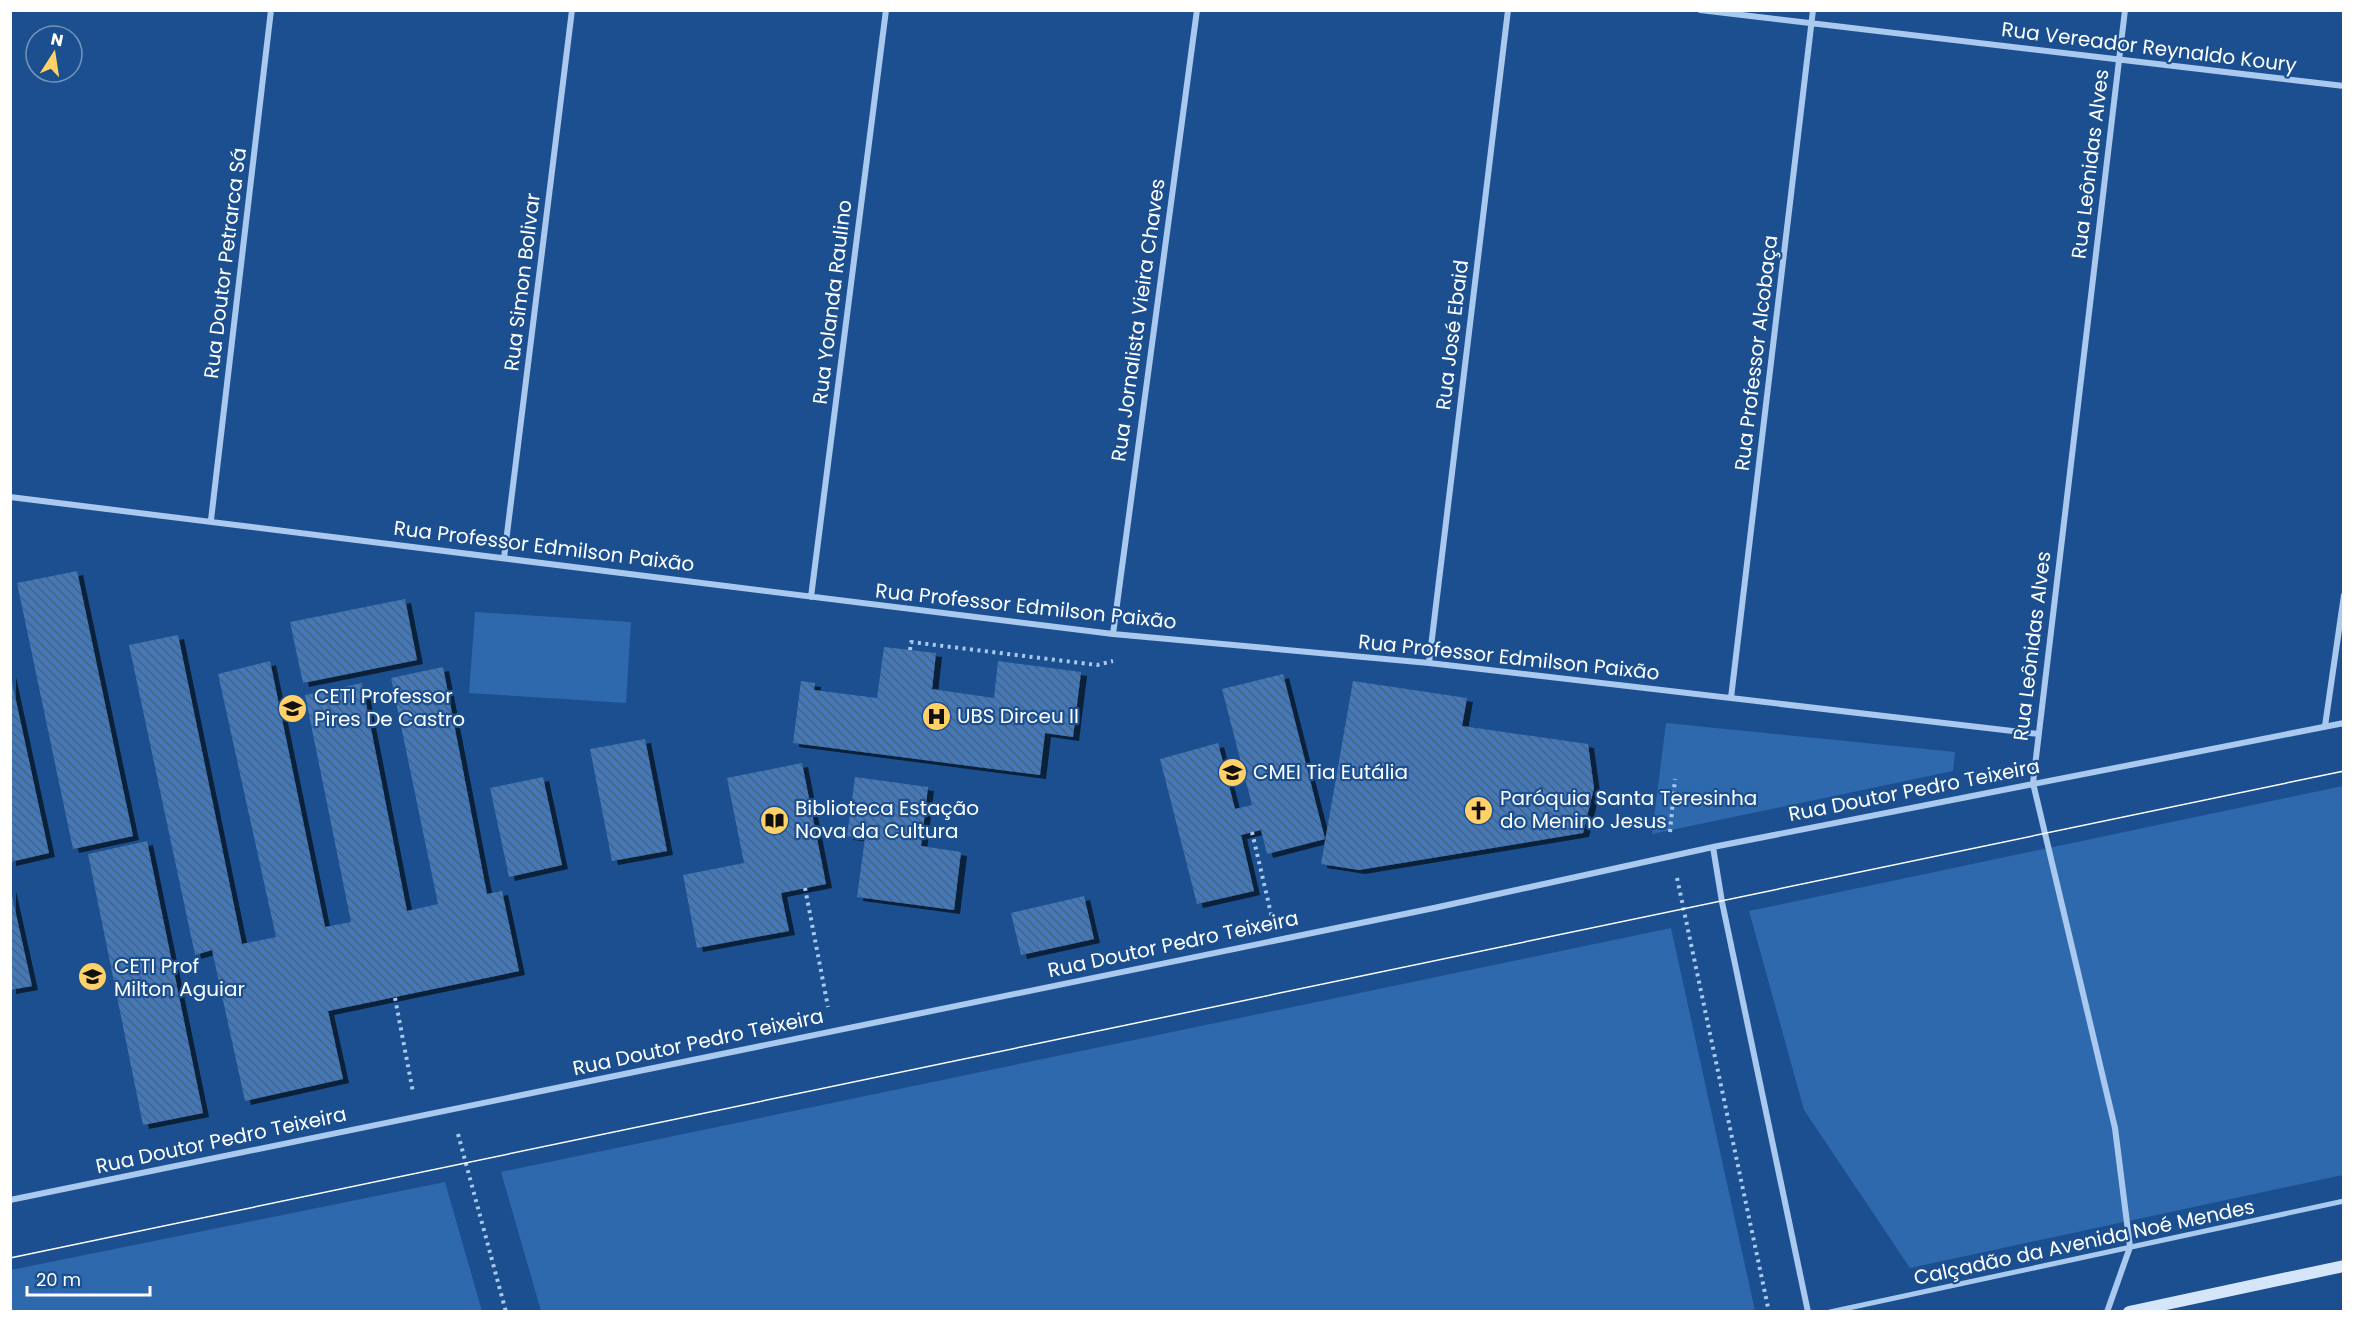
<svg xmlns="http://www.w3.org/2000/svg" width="2354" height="1322" font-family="Poppins,sans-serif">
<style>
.green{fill:#2e69ad}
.building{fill:url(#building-back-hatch);filter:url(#shadow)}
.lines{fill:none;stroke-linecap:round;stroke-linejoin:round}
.path{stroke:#a9c9ee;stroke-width:4;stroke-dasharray:3 4.5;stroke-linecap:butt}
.pedestrian{stroke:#a9c9ee;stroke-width:5}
.minor{stroke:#a9c9ee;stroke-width:6}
.secondary{stroke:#d6e6fa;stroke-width:12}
.tram{stroke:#fff;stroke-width:1.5}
.labels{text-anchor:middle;stroke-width:4.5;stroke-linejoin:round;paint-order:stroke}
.street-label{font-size:20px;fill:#fff;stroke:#1b4f8f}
.poi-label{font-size:20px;fill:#fff;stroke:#1b4f8f;text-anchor:start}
</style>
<defs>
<pattern id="building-back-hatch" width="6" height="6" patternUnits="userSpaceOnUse" patternTransform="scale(1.5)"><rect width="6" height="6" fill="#4478b7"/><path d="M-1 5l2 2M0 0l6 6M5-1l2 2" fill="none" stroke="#486282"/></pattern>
<filter id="shadow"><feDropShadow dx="6" dy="4" stdDeviation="0" flood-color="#0009"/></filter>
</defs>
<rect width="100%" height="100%" fill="#1b4f8f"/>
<path class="green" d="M 475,612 L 631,622 L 626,703 L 469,693 Z
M 1666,723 L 1955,752 L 1953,771 L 1652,834 Z
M 2343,786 L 2343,1175 L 1910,1268 L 1804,1110 L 1749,911 Z
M 1671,928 L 1755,1311 L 541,1311 L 501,1172 Z
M 445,1182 L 482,1311 L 11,1311 L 11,1270 Z"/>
<path class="building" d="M 77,571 L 133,836 L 73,849 L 17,583 Z
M 405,599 L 417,660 L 303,683 L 290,622 Z
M 178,635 L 242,944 L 276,937 L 218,674 L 270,661 L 325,927 L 351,922 L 305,695 L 362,683 L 407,911 L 438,904 L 391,678 L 443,667 L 487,894 L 502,891 L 519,971 L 328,1011 L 343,1079 L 245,1101 L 212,950 L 195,955 L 129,645 Z
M 884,647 L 936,653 L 932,689 L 994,698 L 998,661 L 1081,672 L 1073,737 L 1045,733 L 1040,775 L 793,743 L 801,681 L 815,683 L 814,690 L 877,698 Z
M 10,673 L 49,853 L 10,862 Z
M 1283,674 L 1325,839 L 1267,854 L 1261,830 L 1241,835 L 1254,891 L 1197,904 L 1160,759 L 1218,743 L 1235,809 L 1252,805 L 1222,689 Z
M 1353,681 L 1467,698 L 1462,726 L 1588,744 L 1594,788 L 1583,833 L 1359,870 L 1321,864 Z
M 645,739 L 667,851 L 612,861 L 590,749 Z
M 802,763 L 826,884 L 781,893 L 789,931 L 697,948 L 683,875 L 744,863 L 727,778 Z
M 543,777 L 562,865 L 509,877 L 490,788 Z
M 855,777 L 928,787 L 921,846 L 961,852 L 954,910 L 857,897 L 865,838 L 847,836 Z
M 147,841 L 203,1113 L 143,1125 L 88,854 Z
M 10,887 L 32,986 L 10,990 Z
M 1084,896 L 1094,939 L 1021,955 L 1011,913 Z"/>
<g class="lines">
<path class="path" d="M 910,650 L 911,642 L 1097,665 L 1113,661
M 1252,832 L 1272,918
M 1670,832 L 1675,779
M 1677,878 L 1769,1312
M 805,888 L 828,1007
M 395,998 L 413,1092
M 458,1134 L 506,1312"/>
<path class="pedestrian" d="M 1830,1312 L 2344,1201"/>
<path class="minor" d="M 1700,10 L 2344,86
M 10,497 L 1113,634 L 1429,663 L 2039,734
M 211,520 L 271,10
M 504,558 L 572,10
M 811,597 L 886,10
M 1113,634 L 1197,10
M 1429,663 L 1508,10
M 1731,698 L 1813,10
M 2325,726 L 2344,595
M 1713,847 L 1722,902 L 1808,1312
M 10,1200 L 1434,908 L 1713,847 L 2344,723
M 2107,1312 L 2130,1247 L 2115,1128 L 2033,783 L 2125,10"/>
<path class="secondary" d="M 2129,1312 L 2344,1266"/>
<path class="tram" d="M 10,1258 L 2344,771"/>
</g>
<defs>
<symbol id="school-disc" viewBox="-11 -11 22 22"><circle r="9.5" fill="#ffd166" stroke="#1b4f8f"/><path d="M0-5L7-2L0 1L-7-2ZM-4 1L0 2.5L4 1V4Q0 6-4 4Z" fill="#111"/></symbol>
<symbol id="hospital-disc" viewBox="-11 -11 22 22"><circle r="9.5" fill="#ffd166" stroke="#1b4f8f"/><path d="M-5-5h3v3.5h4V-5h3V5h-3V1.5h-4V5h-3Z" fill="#111"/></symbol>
<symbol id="church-disc" viewBox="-11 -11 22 22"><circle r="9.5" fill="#ffd166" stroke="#1b4f8f"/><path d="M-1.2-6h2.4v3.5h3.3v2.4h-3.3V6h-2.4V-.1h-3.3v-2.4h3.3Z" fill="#111"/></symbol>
<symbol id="library-disc" viewBox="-11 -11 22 22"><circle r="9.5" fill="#ffd166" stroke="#1b4f8f"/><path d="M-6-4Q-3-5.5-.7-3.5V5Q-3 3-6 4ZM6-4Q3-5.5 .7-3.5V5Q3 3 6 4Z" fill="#111"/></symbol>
</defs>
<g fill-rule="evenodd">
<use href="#school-disc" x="276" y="692" width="33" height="33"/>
<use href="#hospital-disc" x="920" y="700" width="33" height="33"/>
<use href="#school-disc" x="1216" y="756" width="33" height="33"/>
<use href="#church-disc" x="1462" y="794" width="33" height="33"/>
<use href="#library-disc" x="758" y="804" width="33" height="33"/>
<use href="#school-disc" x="76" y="960" width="33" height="33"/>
</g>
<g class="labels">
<g class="street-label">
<text transform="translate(2149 47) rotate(7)" y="7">Rua Vereador Reynaldo Koury</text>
<text transform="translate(2090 164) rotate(-83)" y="7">Rua Leônidas Alves</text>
<text transform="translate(225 263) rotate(-83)" y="7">Rua Doutor Petrarca Sá</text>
<text transform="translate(522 282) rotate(-83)" y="7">Rua Simon Bolivar</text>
<text transform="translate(832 302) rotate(-83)" y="7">Rua Yolanda Raulino</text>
<text transform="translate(1138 320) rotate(-82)" y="7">Rua Jornalista Vieira Chaves</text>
<text transform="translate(1452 335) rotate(-83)" y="7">Rua José Ebaid</text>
<text transform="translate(1756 353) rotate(-83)" y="7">Rua Professor Alcobaça</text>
<text transform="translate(544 546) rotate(7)" y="7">Rua Professor Edmilson Paixão</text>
<text transform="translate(1026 606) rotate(6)" y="7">Rua Professor Edmilson Paixão</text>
<text transform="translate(2032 646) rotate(-83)" y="7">Rua Leônidas Alves</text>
<text transform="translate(1509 657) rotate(6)" y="7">Rua Professor Edmilson Paixão</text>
<text transform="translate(1914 790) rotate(-11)" y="7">Rua Doutor Pedro Teixeira</text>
<text transform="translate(1173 944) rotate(-12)" y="7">Rua Doutor Pedro Teixeira</text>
<text transform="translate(698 1042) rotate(-12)" y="7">Rua Doutor Pedro Teixeira</text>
<text transform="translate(221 1140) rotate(-12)" y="7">Rua Doutor Pedro Teixeira</text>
<text transform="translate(2084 1242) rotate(-12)" y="7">Calçadão da Avenida Noé Mendes</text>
</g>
<g class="poi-label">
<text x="314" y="703">CETI Professor<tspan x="314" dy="23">Pires De Castro</tspan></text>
<text x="957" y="723">UBS Dirceu II</text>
<text x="1253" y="779">CMEI Tia Eutália</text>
<text x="1500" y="805">Paróquia Santa Teresinha<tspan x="1500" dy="23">do Menino Jesus</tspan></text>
<text x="795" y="815">Biblioteca Estação<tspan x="795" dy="23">Nova da Cultura</tspan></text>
<text x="114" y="973">CETI Prof<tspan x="114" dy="23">Milton Aguiar</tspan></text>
</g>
</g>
<rect width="2354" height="1322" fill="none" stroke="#ffffff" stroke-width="24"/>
<g transform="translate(54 54) rotate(12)"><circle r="28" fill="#1b4f8f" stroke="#7695bc" stroke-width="1.5"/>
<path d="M0-4.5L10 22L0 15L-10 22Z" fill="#ffd166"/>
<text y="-9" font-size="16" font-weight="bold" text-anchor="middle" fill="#ffffff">N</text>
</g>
<path d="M27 1286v9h123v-9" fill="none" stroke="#ffffff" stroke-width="3"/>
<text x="36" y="1286" font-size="18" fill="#ffffff" stroke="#1b4f8f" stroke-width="4.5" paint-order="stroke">20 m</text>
</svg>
